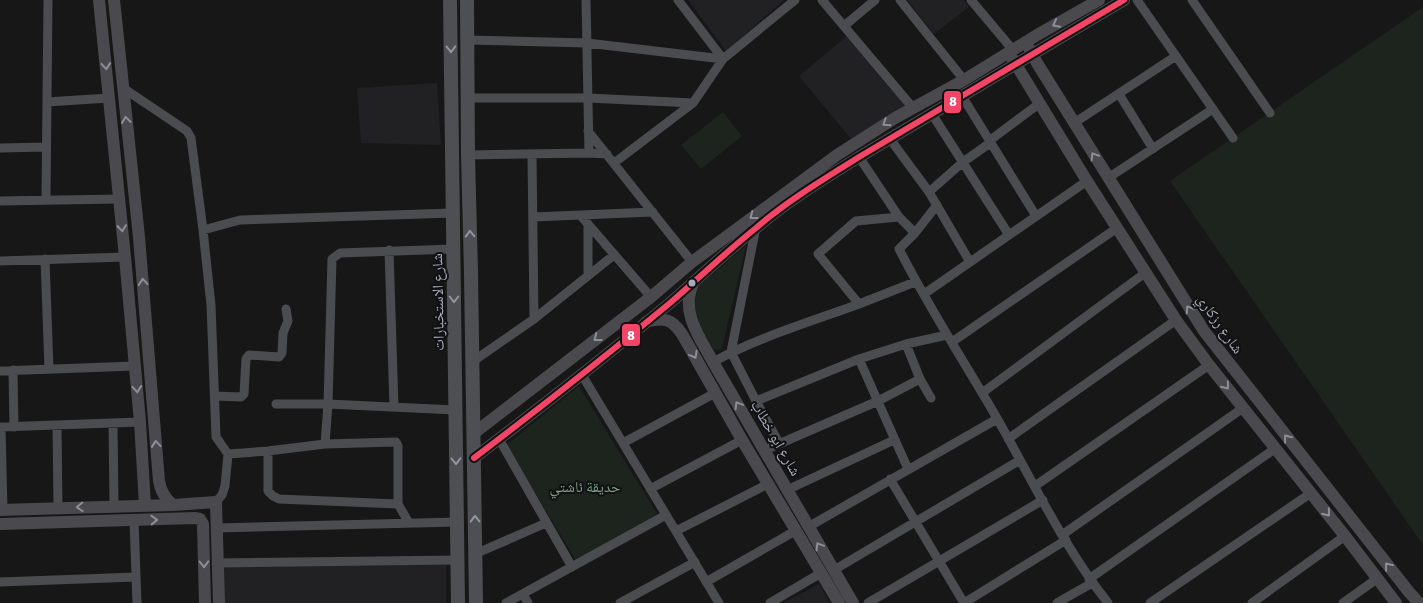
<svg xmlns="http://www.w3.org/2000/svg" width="1423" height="603" font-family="Signika,'Noto Naskh Arabic',sans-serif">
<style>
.built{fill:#212123}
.green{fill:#1d241e}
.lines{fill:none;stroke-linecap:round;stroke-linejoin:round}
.street{stroke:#4b4c50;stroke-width:9}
.secondary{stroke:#4a4a4e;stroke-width:12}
.primary{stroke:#4d4f52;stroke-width:14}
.bus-1-casing{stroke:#111113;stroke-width:10}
.bus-1{stroke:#f34667;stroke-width:6}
.oneway{stroke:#8c8f98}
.oneway2{stroke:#91969e}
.bus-dot{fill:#a8adb8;stroke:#111113;stroke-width:2}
.labels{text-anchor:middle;stroke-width:4;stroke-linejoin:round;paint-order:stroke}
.street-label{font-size:15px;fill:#a8adb8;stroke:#111113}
.park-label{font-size:15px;fill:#7fa381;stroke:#111113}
.line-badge{stroke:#111113;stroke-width:2}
.badge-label{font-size:14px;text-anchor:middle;font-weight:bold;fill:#fff}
</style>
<rect width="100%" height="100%" fill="#171717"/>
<path class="built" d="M 688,0 L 784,0 L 726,51 Z
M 907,0 L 964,0 L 969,7 L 934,34 Z
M 848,35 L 905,105 L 905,107 L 851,139 L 799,76 Z
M 437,83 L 441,145 L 361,143 L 357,88 Z
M 446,565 L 446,603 L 224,603 L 224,566 Z
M 819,584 L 830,603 L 783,603 Z"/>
<path class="green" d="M 1423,7 L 1423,545 L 1170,181 Z
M 723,112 L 742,136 L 701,169 L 681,145 Z
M 746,246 L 722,348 L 718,350 L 713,349 C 701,326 689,313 699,286 Z
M 579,386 L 657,514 L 577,562 L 506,445 Z"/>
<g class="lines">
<path class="street" d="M 586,0 L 589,153
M 822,0 L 913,108
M 900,0 L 964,80
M 971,0 L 1013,50
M 1137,0 L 1233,138
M 1192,0 L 1270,113
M 844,26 L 875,0
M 468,40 L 587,43 L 723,59 L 795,0
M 123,88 L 187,131 L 191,138 L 203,230 L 211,305 L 216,437 L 228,454 L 225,486 L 222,495 L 216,502
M 1119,94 L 1153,149
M 962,96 L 1036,216
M 468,98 L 588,98 L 693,103
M 47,102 L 109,98
M 932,114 L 1009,235
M 1074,123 L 1176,56
M 588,131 L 692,262
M 890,139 L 929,192 L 970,262
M 989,141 L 1040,103
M 0,148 L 45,147
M 532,154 L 534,319
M 468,155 L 589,153 L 607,154
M 859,157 L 899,217 L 915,233
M 614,163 L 693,103 L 723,59 L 678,0
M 1108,178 L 1213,109
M 929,192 L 963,162 L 990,143
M 46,200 L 48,0
M 0,201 L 119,199
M 937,205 L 915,233 L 899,249 C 929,308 965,363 998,420 C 1033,482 1064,547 1108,603
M 581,216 L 651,297
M 533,217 L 653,212
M 899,217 L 856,221 L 818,254 L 859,304 L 915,282
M 588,224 L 588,275
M 756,227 L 731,352 L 756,401 L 779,443
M 203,230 L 240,220 L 453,213
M 389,250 L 394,407
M 45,259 L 49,369
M 0,261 L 125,257
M 924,294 L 1087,181
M 952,342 L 1117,228
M 906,344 L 920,379 L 931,398
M 859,359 L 908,469
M 472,362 L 534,319 L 614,255
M 713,362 C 759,337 810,322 859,304
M 13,370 L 14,427
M 0,371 L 135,366
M 582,375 L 719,603
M 982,393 L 1145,273
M 215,396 L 241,397 L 244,394 L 246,359 L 249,355 L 279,357 L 282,353 L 283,333 L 288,321 L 286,309
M 756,401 L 859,359 L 906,344 L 947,335
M 276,404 L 328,404 L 455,410
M 113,423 L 114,506
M 57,425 L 58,508
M 0,427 L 140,422
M 1,427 L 3,510
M 499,439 L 572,567
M 1008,439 L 1176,320
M 623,443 L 715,393
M 325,444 L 328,404 L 332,259 L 340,253 L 453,249
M 765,450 L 878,401 L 920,379
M 268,451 L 268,491 L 273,496 L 279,499 L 398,504 L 409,523
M 228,454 L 268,451 L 325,444 L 396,442 L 398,446 L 398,504
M 890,479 L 964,603 L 1066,540
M 1035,486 L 1209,365
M 650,489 L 742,440
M 787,490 L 894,440
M 134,520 L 137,603
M 808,527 L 997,419
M 217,528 L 457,522
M 676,531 L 768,484
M 1062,535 L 1243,408
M 475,554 L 546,523
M 218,563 L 458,560
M 834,570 L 1020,460
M 1089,579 L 1276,448
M 0,582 L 136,577
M 706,582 L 795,531
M 523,594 L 528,603
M 506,603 L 666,515
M 620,603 L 695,562
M 770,603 L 821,573
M 868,603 L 1043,500
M 1057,603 L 1092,583
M 1150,603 L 1311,493
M 1252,603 L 1345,536
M 1343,603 L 1378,578"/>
<path class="secondary" d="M 99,0 L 125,257 L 140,422 L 145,505
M 114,0 L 139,237 L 159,481 C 161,492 165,498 173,505
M 1029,48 L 1037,63 L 1204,331 L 1409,592 L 1419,603
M 1012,58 L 1087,181 L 1176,320 L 1209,365 L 1345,536 L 1396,603
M 693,284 C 680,312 700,338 713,362 L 853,603
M 646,322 C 664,317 672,319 682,334 L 742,440 L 839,603
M 473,434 L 651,297 L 692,262 L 837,155 L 895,118 L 964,80 L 1037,35 L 1099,0
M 474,458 C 540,408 606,356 670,303 C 699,278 726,252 756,228 C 787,201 824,179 859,157 L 1124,0
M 0,510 L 173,505 L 216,502 L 219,603
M 0,524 L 195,518 L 200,519 L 203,524 L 205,603"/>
<path class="primary" d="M 450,0 L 458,603
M 467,0 L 468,155 L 471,273 L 476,603"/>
<defs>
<path id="bus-1" d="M 474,458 C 540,408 606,356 670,303 C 699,278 726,252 756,228 C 787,201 824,179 859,157 L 1124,0"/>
</defs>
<use href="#bus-1" class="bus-1-casing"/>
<use href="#bus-1" class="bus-1"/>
</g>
<defs><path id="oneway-chevron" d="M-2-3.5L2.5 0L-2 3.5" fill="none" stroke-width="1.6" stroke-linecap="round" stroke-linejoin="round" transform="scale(1.25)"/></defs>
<g class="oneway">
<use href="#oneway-chevron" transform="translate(1056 24) rotate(152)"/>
<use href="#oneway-chevron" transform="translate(106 66) rotate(85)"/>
<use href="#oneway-chevron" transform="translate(126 120) rotate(-96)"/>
<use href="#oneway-chevron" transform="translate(886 123) rotate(147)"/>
<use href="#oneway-chevron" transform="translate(1094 156) rotate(-122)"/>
<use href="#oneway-chevron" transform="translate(753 216) rotate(143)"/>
<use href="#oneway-chevron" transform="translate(122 228) rotate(84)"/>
<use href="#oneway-chevron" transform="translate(143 282) rotate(-95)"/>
<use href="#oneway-chevron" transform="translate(1189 309) rotate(-123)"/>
<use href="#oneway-chevron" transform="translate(597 338) rotate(142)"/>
<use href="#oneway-chevron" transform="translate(694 355) rotate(61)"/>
<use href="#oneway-chevron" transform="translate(1226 386) rotate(51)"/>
<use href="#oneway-chevron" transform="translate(137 389) rotate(85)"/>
<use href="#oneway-chevron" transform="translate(738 405) rotate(-121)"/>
<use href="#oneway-chevron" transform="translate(1287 438) rotate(-128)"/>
<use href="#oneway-chevron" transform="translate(156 444) rotate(-95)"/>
<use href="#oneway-chevron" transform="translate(80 507) rotate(178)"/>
<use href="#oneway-chevron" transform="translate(1327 513) rotate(51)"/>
<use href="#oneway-chevron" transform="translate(154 520) rotate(-2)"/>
<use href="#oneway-chevron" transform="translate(819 546) rotate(-121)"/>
<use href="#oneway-chevron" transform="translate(204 564) rotate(89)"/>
<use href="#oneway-chevron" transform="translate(1388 566) rotate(-128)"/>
</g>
<g class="oneway2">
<use href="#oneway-chevron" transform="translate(451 49) rotate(89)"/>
<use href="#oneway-chevron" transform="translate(470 234) rotate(-92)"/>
<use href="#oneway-chevron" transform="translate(454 299) rotate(90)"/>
<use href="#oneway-chevron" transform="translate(456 461) rotate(89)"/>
<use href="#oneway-chevron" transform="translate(475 519) rotate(-91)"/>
</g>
<circle class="bus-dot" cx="692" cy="283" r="4.5"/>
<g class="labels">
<g class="street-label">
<text transform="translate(438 302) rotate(-91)" y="5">شارع الاستخبارات</text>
<text transform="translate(1220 324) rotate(55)" y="5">شارع رزكاري</text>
<text transform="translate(776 438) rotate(60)" y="5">شارع ابو خطاب</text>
</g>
<g class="park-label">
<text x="585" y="492">حديقة ئاشتي</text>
</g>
</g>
<g class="line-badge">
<rect x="943" y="90" width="19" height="24" rx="5" fill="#f34667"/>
<rect x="621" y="323" width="20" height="24" rx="5" fill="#f34667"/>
</g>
<g class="badge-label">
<text x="953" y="106">8</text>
<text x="631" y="340">8</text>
</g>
</svg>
